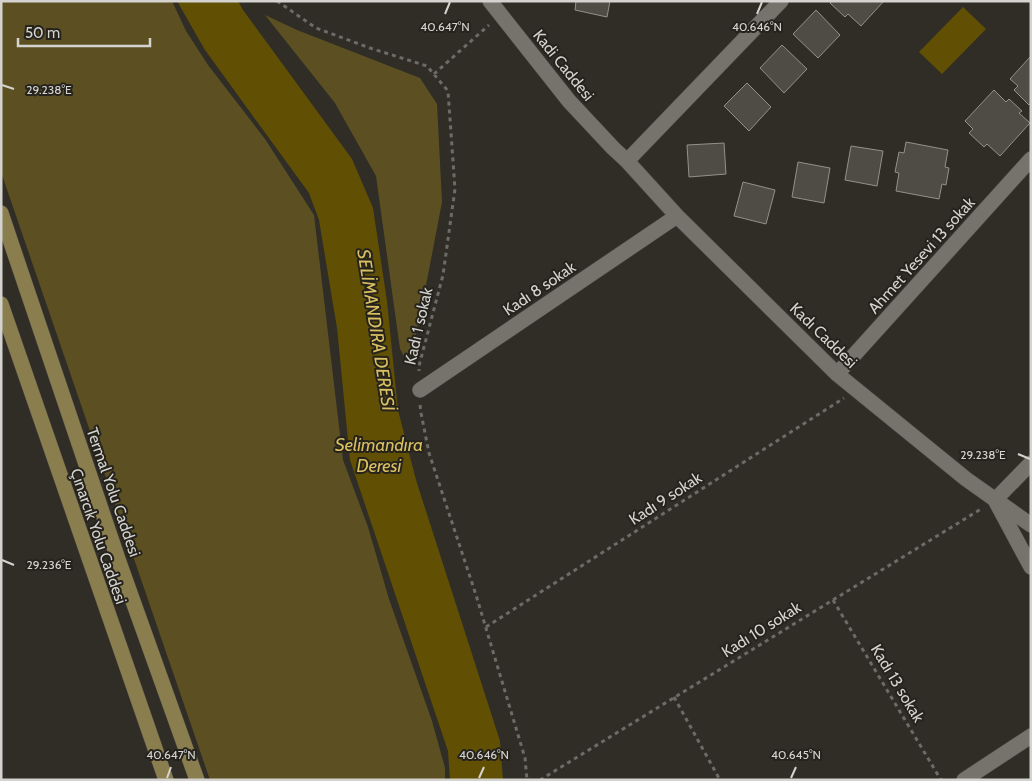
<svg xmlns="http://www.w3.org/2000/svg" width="1032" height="781" font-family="Cabin,sans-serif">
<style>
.green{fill:#5c5023}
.water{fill:#615004}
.building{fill:#4f4c45;stroke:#939188}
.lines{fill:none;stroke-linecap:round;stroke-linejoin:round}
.minor-casing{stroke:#4c4a45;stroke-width:16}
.primary-casing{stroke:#4c4a45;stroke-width:16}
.path{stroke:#6d6b66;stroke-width:3;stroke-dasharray:4 4;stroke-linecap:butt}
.minor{stroke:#75736b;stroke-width:15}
.primary{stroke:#8b7e4e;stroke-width:15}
.ticks{fill:none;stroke:#d4d3cf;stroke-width:2}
.labels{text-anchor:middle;stroke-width:4;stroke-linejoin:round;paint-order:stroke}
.street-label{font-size:16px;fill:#d4d3cf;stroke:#25231c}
.water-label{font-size:18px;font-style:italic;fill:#d9bf61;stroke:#25231c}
.ticks-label{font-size:12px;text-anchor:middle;fill:#d4d3cf;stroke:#25231c;stroke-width:4;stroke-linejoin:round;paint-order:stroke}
</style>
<rect width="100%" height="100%" fill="#2f2d26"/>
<path class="green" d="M 1,1 L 172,1 L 186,31 L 208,65 L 265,139 L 314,215 L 343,460 L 368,527 L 389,599 L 432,721 L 445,768 L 445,780 L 210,780 L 1,172 Z
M 265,15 L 297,30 L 420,78 L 437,104 L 442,202 L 423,301 L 409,365 L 400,349 L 376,176 L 335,103 Z"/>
<path class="water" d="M 177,1 L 238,1 L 243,10 L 352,159 L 373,208 L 387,301 L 398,410 L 416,480 L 500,741 L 503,780 L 450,780 L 448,751 L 350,460 L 337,328 L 319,220 L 309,193 L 205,50 Z
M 963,7 L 986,29 L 942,74 L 919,52 Z"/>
<path class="building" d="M 576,1 L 610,1 L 607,17 L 575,10 Z
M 832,1 L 884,1 L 861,26 L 848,14 L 845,17 L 830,3 Z
M 816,10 L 840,35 L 818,58 L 793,34 Z
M 782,45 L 807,69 L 784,93 L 760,68 Z
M 1031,56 L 1031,103 L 1029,105 L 1014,90 L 1018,86 L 1010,79 Z
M 747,83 L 771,107 L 749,131 L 724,106 Z
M 994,90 L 1006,102 L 1009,99 L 1022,111 L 1019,113 L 1030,123 L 1000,156 L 987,144 L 984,147 L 969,133 L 973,129 L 965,121 Z
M 906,142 L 948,150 L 945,167 L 949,168 L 946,185 L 942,184 L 939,199 L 896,191 L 899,173 L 895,172 L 899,152 L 904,153 Z
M 724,143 L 726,174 L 689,177 L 687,145 Z
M 851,146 L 883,151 L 877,186 L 845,180 Z
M 798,162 L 830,168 L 824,203 L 792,197 Z
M 743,182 L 775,190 L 766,224 L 734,216 Z"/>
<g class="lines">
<defs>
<path id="minor" d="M 490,1 L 569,101 L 613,148 L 627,161 L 677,216 L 837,374 L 966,479 L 1031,525
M 627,161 L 781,1
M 837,374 L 1031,159
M 420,390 L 677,216
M 1031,463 L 995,500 L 1031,567
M 964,780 L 1031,736"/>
<path id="primary" d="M 1,213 L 119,562 L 197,780
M 1,304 L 166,780"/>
</defs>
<use href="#minor" class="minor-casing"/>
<use href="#primary" class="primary-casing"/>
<path class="path" d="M 277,1 L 316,28 L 370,48 L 427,66 L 448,91 L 455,189 L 443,275 L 419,366 L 419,371
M 434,74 L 489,25
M 420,405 L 421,413 L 429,453 L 476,595 L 525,758 L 527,780
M 833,600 L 941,780
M 486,627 L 844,398
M 674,697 L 720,780
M 540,780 L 981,509"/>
<use href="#minor" class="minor"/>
<use href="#primary" class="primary"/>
</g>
<path class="ticks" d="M 445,14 L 450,2M 757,14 L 762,2M 2,85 L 14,89M 1018,454 L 1030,459M 2,560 L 14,565M 167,778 L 171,767M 479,778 L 484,767M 791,778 L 796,767"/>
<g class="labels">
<g class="street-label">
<text transform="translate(564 65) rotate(51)" y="6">Kadi Caddesi</text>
<text transform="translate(921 255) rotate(-48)" y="6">Ahmet Yesevi 13 sokak</text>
<text transform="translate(539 288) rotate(-34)" y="6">Kadı 8 sokak</text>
<text transform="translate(418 326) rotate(-77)" y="6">Kadı 1 sokak</text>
<text transform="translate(824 335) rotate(44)" y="6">Kadı Caddesi</text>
<text transform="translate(114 492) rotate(71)" y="6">Termal Yolu Caddesi</text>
<text transform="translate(665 498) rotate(-33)" y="6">Kadı 9 sokak</text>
<text transform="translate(99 536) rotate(71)" y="6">Çınarcık Yolu Caddesi</text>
<text transform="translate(761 629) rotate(-32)" y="6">Kadı 10 sokak</text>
<text transform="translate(898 683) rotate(59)" y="6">Kadı 13 sokak</text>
</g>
<g class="water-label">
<text transform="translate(376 330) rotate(81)" y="6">SELİMANDIRA DERESİ</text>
<text x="379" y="451">Selimandıra<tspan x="379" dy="21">Deresi</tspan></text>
</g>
</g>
<g class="ticks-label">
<text x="445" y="31">40.647°N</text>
<text x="757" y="31">40.646°N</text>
<text x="49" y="94">29.238°E</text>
<text x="983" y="459">29.238°E</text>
<text x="49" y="569">29.236°E</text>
<text x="171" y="759">40.647°N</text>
<text x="484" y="759">40.646°N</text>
<text x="796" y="759">40.645°N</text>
</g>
<rect width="1032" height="781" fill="none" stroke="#d4d3cf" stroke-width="5"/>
<path d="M18 38v8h132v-8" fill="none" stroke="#d4d3cf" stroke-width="2.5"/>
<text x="25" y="38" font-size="15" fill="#d4d3cf" stroke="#25231c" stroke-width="4" paint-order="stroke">50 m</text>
</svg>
